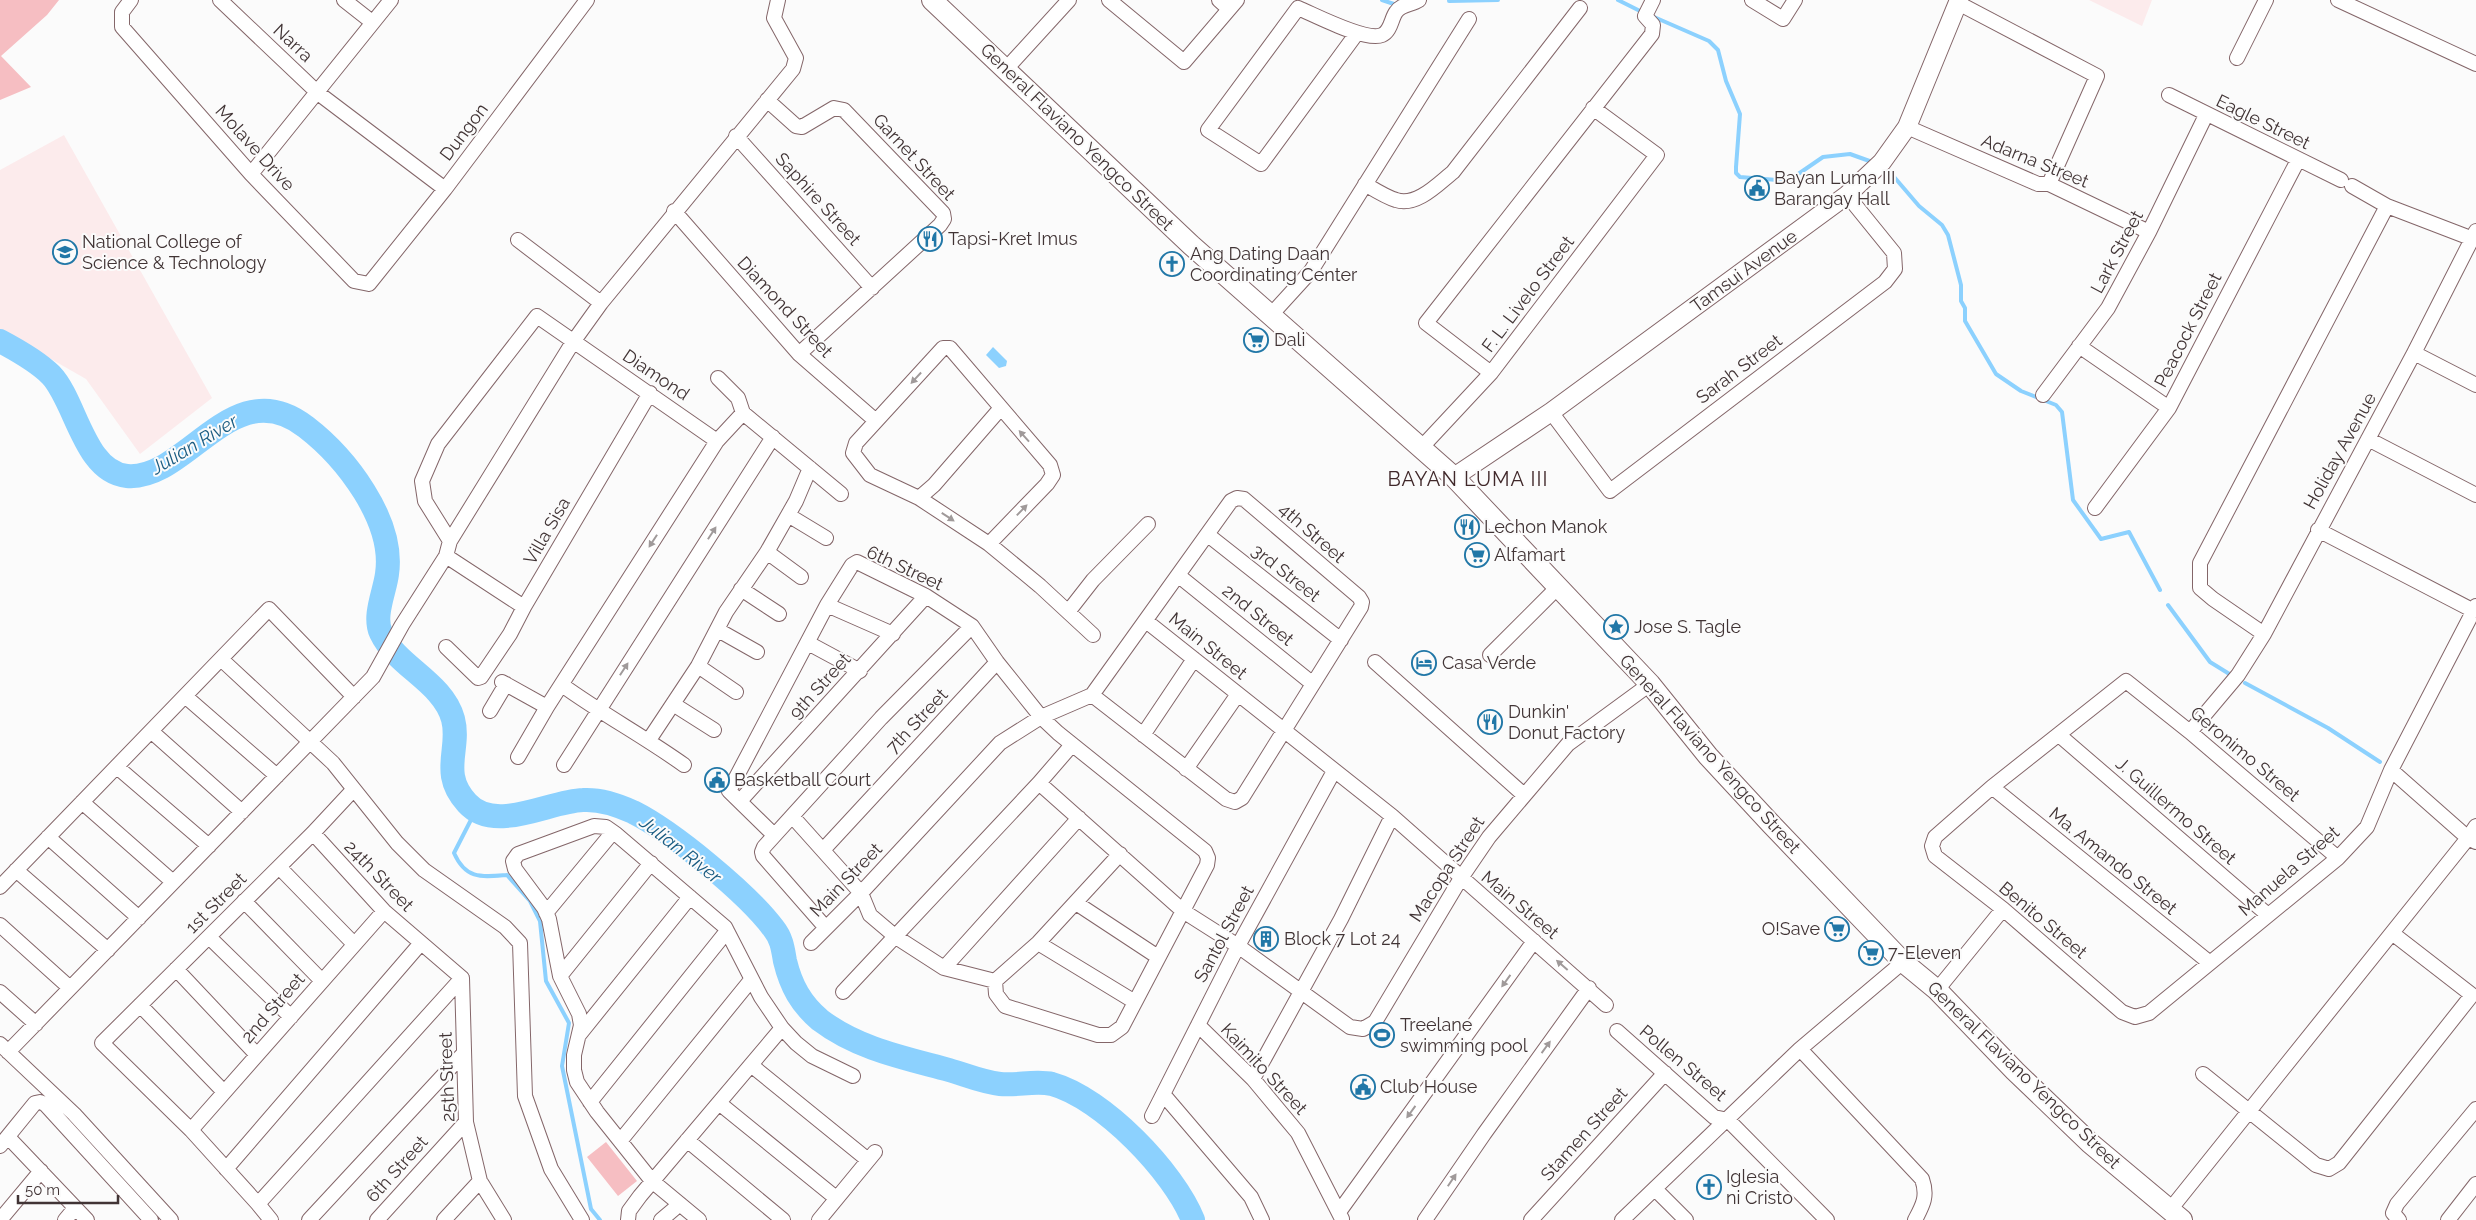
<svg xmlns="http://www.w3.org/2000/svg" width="2476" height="1220" font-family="Raleway,sans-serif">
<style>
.built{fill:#fcebec}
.green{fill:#f6bec2}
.water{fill:#8cd1fe}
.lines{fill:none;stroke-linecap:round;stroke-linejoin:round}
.stream{stroke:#8cd1fe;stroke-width:4}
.river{stroke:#8cd1fe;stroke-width:24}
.minor-casing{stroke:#846669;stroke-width:16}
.tertiary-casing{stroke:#846669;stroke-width:20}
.secondary-casing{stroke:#846669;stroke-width:22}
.minor{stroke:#fff;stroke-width:14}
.tertiary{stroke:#fff;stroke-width:18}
.secondary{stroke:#fff;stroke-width:20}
.oneway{fill:#a09a9a}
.labels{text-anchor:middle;stroke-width:4;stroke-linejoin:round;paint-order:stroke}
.street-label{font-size:18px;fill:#413435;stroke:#fbfbfb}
.poi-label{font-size:18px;fill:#413435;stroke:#fbfbfb;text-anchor:start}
.water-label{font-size:19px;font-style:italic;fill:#1a5c82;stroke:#fbfbfb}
.quarter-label{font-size:20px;letter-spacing:1px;fill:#40282a;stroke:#fbfbfb}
</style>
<rect width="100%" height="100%" fill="#fbfbfb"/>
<path class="built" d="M 2089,0 L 2152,0 L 2142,26 Z
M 64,135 L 212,398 L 140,454 L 86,379 L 37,351 L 0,334 L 0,170 Z"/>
<path class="green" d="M 0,0 L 59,0 L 47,15 L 1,56 L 31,87 L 0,100 Z
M 606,1142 L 637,1181 L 618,1196 L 587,1157 Z"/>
<path class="water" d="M 993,347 L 1007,361 L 1006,366 L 999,368 L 986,355 Z"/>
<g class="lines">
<path class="stream" d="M 1382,0 L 1397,5
M 1618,0 L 1642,12
M 1449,1 L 1498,0
M 1654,17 L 1709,41 L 1718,50 L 1726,81 L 1740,114 L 1736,167 L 1736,173 L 1740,177 L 1788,181 L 1823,157 L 1850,154 L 1875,163
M 1883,168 L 1889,171 L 1919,206 L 1942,225 L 1948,235 L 1961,285 L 1961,301 L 1965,308 L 1965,321 L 1996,374 L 2021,391 L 2056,405 L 2062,412 L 2073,500 L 2101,539 L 2129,532 L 2160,590
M 2168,605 L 2210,662 L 2231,675
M 2245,683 L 2328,728 L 2380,762
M 476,810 L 454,853 C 466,880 482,877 507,875 L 530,901 L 540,921 L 546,981 L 569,1023 L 562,1066 L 591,1209 L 600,1220"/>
<path class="river" d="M 0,341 C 17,350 37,361 51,375 C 76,401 84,472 127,476 C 187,481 233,370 306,427 C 345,457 395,520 387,574 C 385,591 373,616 381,633 C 397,667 443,682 453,719 C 461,749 439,773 467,803 C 495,834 549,801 583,800 C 600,799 618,805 633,812 C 673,832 748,894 774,929 C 782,939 783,950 785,961 C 791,986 801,1004 820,1020 C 858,1049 905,1058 949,1070 C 966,1075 982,1082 1000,1084 C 1017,1086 1035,1080 1052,1084 C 1103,1098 1174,1172 1193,1220"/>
<defs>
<path id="minor" d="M 131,0 L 122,12 L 122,27 L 251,174 L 354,281 L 369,284 L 445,189 L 587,0
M 220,0 L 318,93 L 445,189
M 344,0 L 372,22
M 1109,0 L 1184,62 L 1237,0
M 1219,0 L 1229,9
M 1752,0 L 1783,19 L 1795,0
M 2338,0 L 2476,64
M 1958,3 L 2097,76 L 2049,184
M 1357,33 L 1261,164 L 1208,130 L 1298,8 C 1315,15 1366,42 1382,35 C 1391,31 1391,19 1396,12 C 1401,4 1412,5 1419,0
M 2237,58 L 2266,0
M 1006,69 L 1069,0
M 2169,95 L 2341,180
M 767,100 L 796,126 L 802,127 L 834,108 L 844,110 L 943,213 L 944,219 L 940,225 L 799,354
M 1907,127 L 2038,184 L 2049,184 L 2149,232
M 736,136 L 872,288
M 251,174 L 391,0
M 1365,184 C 1375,190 1386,197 1396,200 C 1417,207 1439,183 1453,172 L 1580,8
M 2352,186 L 2387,206 L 2473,239
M 2387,206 L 2200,563 L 2200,588 L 2213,599 L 2264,634 L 2414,353 L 2476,231
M 674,211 L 799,354 L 876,421
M 518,240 L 601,303
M 1270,316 L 1311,271 L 1469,19
M 2079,346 L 2169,408
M 2414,353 L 2476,385
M 1491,373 L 1426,323 L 1652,34 L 1653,25 L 1645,16 L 1653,0
M 718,378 L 738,398 L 743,413 L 841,494
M 2043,395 L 2108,308 L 2149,232 L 2206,115
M 1551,412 L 1610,491 L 1885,282 L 1895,269 L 1894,253 L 1847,195
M 2368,439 L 2476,495
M 1421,448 L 1491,373 L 1657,155 L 1593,108
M 919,498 L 934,485 L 1000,409
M 2095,508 L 2169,408 L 2298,160
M 788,515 L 826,538
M 2318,530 L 2474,611
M 1208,535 L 1341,640
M 450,541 L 425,501 L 422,481 L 438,444 L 537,316 L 717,441
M 989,544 L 1047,484 L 1053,475 L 1050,465 L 950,348 L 943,348 L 856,443 L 853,453 L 870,475 L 919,498 L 989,544 L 1040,586 L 1093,635
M 767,552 L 801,577
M 446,556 L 524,607 L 650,393
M 1179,576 L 1313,684
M 741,589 L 779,614
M 827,605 L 893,634
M 1068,612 L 1093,580 L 1148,524
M 1146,621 L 1392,816 L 1606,1005
M 718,630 L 757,652
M 808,643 L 860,671
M 446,647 L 478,678 L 481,677 L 510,634 L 524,607
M 1490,655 L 1558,587
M 221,659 L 333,763 L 397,843 L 424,870 L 505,927 L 520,943 L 525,1096 L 551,1169 L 582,1220
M 1375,662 L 1524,795
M 698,666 L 736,692
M 502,682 L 547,707
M 562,685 C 602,714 645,737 684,765
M 185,696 L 277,776
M 673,704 L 714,730
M 490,711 L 506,684
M 151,731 L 242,812
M 2190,732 L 2238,675 L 2264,634
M 1143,735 L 1194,659
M 2059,735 L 2268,915
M 649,740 L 698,666 L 726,612 L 767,552 L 796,501 L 810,468
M 518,757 L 547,707 L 717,441 L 743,413
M 564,765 L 773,437
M 117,767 L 209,846
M 1186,769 L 1238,694
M 2391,770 L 2468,838 L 2476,826
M 1039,783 L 1183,911 L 1238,946 L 1350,1027 L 1363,1029 L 1375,1022 L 1461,878 L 1489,837 L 1568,744 L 1650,684
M 1992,787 L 2210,963
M 740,801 L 926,596
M 82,802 L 173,882
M 792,816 L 861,893 L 870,915 L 896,937 L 944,968 L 995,981 L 1038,943 L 1120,854
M 313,833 L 384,911 L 462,978 L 466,1122 L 480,1181 L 504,1220
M 774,835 L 729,791 L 827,605 L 852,565 L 857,562 L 926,596 L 972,626 L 997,662 L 1041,717 L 1058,733 L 1205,851 L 1208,858 L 1207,865 L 1122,1027 L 1111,1035 L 1098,1035 L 1005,1006 L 996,994 L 995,981
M 48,837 L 139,918
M 823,850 L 997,662
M 2338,858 L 2190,732 L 2126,681 L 1992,787 L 1935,837 L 1932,846 L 1935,856 L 2003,909 L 2122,1012 L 2135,1017 L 2149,1013 L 2338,858 L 2367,827 L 2391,770 L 2476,606
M 279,867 L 354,944
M 16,870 L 108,950
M 0,887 L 269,609 L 354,697
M 244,901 L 322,981
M 1076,903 L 1158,957
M 546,913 L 613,832
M 0,925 L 70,988
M 826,928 L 763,856 L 762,852 L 764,847 L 881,718 L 972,626
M 209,937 L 291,1017
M 811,943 L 861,893 L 1000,743 L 1041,717 L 1092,695 L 1231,501 L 1237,498 L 1244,499 L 1359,597 L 1362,602 L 1361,607 L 1242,798 L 1235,802 L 1226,799 L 1092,695
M 1038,943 L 1135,1002
M 944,968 L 1079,818
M 176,969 L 257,1055
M 560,976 L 651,863
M 1937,990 L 2003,909
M 0,992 L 36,1024
M 843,992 L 1039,783 L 1071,746
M 140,1005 L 224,1092
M 1198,1025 L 1253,1079 L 1298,1133 L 1342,1219
M 1617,1031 L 1714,1117 L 1728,1120
M 579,1035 L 690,897
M 0,1044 L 74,1114 L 171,1220
M 1800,1049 L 1922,1179 C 1928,1196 1923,1205 1915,1220
M 8,1052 L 373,677 L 402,625 L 446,556 L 450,541 L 573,342 L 601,303 L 793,69 L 796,58 L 774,18 L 778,0
M 751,1065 L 868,1160
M 2203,1074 L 2316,1165 L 2329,1169 L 2339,1163 L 2472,995 L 2392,933
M 1253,1079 L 1341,919 L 1392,816
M 1163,1094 L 1251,1197 L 1262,1220
M 590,1102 L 727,931
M 719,1103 L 836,1198
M 1152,1116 L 1238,946 L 1334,771
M 1728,1120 L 1827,1220
M 191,1130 L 384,911
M 8,1137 L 87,1220
M 621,1140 L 751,980
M 687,1140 L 783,1220
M 0,1146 L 35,1103 L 40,1102 L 45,1104 L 151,1220
M 226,1169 L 421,943
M 1655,1189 L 1686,1220
M 258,1204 L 191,1130 L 102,1043 L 313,833 L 354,789
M 2169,1211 L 2468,838 L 2476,842
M 1339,1212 L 1534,941
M 0,1220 L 41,1171
M 65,1220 L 75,1208
M 271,1220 L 258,1204 L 462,978
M 309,1220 L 464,1053
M 377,1220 L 466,1122
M 444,1220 L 480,1181
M 628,1220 L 629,1211 L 640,1196 L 782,1028
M 661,1220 L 680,1204
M 699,1220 L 652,1181 L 597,1112 L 577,1082 L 574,1070 L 574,1055 L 581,1025 L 579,1014 L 560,976 L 549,919 L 544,908 L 515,869 L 513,861 L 518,854 L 594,826 L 606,827 L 616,834 L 725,927 L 761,997 L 782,1028 L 796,1043 L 812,1056 L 853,1076
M 819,1220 L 875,1152
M 1425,1220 L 1484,1134 L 1589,988
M 1531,1220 L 1665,1073
M 1622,1220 L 1800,1049 L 1903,962
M 2399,1220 L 2393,1213 L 2397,1204 L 2476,1109
M 2448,1220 L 2476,1184"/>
<path id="tertiary" d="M 1454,477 L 1551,412 L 1847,195 L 1882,162 L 1907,127 L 1959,0"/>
<path id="secondary" d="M 932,0 L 1191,245 L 1454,477 L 1650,684 L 1708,756 L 1771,824 L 1903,962 L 1937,990 L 2015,1071 L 2090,1143 L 2182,1220"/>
</defs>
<use href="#minor" class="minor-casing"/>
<use href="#tertiary" class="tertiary-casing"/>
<use href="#secondary" class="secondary-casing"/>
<use href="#minor" class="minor"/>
<use href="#tertiary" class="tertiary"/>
<use href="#secondary" class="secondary"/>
</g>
<defs><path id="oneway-solid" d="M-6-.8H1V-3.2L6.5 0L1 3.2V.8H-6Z" transform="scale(1.25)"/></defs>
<g class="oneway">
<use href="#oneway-solid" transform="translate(916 378) rotate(133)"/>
<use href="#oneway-solid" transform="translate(1024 436) rotate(-132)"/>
<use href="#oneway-solid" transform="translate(1022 510) rotate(-46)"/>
<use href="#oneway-solid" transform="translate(948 517) rotate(33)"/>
<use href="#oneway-solid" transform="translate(712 533) rotate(-57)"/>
<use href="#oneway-solid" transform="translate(653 541) rotate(123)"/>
<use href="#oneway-solid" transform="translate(624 669) rotate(-57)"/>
<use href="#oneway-solid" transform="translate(1562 965) rotate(-139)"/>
<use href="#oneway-solid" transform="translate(1506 981) rotate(126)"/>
<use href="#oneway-solid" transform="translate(1546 1047) rotate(-54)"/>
<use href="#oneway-solid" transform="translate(1411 1112) rotate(126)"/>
<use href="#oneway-solid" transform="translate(1452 1180) rotate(-56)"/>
</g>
<defs>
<symbol id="civic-ring" viewBox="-11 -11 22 22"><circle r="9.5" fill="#fbfbfb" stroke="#2177a7" stroke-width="1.5"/><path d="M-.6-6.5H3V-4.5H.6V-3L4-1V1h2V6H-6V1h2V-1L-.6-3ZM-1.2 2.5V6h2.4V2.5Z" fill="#2177a7"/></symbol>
<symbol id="restaurant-ring" viewBox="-11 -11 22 22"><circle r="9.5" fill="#fbfbfb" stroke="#2177a7" stroke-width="1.5"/><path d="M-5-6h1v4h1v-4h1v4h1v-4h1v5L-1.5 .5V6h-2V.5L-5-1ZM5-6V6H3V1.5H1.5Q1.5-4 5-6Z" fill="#2177a7"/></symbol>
<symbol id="school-ring" viewBox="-11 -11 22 22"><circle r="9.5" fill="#fbfbfb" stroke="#2177a7" stroke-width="1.5"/><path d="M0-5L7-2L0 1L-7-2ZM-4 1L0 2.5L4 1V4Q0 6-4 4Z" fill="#2177a7"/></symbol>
<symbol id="church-ring" viewBox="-11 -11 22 22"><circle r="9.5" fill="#fbfbfb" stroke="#2177a7" stroke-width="1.5"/><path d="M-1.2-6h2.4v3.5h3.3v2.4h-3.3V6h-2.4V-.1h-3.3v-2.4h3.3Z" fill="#2177a7"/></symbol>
<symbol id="supermarket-ring" viewBox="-11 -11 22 22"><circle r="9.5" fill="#fbfbfb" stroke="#2177a7" stroke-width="1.5"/><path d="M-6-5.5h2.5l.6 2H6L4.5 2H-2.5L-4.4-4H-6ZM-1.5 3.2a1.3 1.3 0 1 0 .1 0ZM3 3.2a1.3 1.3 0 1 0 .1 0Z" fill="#2177a7"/></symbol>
<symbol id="sight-ring" viewBox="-11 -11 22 22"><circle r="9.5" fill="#fbfbfb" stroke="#2177a7" stroke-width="1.5"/><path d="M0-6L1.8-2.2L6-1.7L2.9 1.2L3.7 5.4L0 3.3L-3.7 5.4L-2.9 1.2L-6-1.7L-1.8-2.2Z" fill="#2177a7"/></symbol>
<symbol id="hotel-ring" viewBox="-11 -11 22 22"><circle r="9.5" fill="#fbfbfb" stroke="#2177a7" stroke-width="1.5"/><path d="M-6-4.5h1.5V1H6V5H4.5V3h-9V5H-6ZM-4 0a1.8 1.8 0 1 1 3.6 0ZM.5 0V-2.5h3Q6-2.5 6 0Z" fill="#2177a7"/></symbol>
<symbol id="building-ring" viewBox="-11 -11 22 22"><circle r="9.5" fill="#fbfbfb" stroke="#2177a7" stroke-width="1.5"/><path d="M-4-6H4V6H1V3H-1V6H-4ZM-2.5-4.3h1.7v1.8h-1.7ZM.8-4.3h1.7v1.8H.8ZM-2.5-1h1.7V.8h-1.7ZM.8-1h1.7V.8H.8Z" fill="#2177a7"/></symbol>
<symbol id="stadium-ring" viewBox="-11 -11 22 22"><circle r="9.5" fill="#fbfbfb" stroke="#2177a7" stroke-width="1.5"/><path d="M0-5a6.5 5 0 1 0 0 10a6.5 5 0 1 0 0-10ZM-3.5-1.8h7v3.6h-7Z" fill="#2177a7"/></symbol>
</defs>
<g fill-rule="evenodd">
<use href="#civic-ring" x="1743" y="174" width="28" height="28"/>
<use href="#restaurant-ring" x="916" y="225" width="28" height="28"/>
<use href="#school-ring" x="51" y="238" width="28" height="28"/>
<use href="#church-ring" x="1158" y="250" width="28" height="28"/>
<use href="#supermarket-ring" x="1242" y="326" width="28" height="28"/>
<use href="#restaurant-ring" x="1453" y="513" width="28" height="28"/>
<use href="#supermarket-ring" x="1463" y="541" width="28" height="28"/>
<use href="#sight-ring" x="1602" y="613" width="28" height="28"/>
<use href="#hotel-ring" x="1410" y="649" width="28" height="28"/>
<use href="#restaurant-ring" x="1476" y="708" width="28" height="28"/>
<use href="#civic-ring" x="703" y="766" width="28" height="28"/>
<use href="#supermarket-ring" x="1823" y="915" width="28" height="28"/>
<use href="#building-ring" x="1252" y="925" width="28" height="28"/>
<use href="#supermarket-ring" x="1857" y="939" width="28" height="28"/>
<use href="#stadium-ring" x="1368" y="1021" width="28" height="28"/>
<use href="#civic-ring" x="1349" y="1073" width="28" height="28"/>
<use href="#church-ring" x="1695" y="1173" width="28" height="28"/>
</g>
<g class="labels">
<g class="street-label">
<text transform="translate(293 43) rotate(43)" y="6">Narra</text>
<text transform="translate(2263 122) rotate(26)" y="6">Eagle Street</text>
<text transform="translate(464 132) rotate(-53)" y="6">Dungon</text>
<text transform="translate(1077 137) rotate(44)" y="6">General Flaviano Yengco Street</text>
<text transform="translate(255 148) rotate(48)" y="6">Molave Drive</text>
<text transform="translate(914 157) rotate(47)" y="6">Garnet Street</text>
<text transform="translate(2035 161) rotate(22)" y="6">Adarna Street</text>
<text transform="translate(818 199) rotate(48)" y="6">Saphire Street</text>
<text transform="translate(2117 252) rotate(-62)" y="6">Lark Street</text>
<text transform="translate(1744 271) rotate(-36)" y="6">Tamsui Avenue</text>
<text transform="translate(1528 294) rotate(-53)" y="6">F. L. Livelo Street</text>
<text transform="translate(785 307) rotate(47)" y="6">Diamond Street</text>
<text transform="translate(2188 330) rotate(-63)" y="6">Peacock Street</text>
<text transform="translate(1739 369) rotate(-37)" y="6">Sarah Street</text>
<text transform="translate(656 375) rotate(34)" y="6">Diamond</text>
<text transform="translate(2340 451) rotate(-61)" y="6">Holiday Avenue</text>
<text transform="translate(547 531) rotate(-60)" y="6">Villa Sisa</text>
<text transform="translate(1312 533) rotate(41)" y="6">4th Street</text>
<text transform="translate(905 568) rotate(25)" y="6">6th Street</text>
<text transform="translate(1286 573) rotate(38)" y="6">3rd Street</text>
<text transform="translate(1258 615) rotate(39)" y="6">2nd Street</text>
<text transform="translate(1208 646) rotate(39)" y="6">Main Street</text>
<text transform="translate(820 686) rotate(-48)" y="6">9th Street</text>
<text transform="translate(917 721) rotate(-47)" y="6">7th Street</text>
<text transform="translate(1710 754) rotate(48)" y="6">General Flaviano Yengco Street</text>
<text transform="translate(2245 754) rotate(40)" y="6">Geronimo Street</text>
<text transform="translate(2176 811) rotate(41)" y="6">J. Guillermo Street</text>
<text transform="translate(2113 861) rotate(39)" y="6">Ma. Amando Street</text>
<text transform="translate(1447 869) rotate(-57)" y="6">Macopa Street</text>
<text transform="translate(2289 871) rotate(-41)" y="6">Manuela Street</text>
<text transform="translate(379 876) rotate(46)" y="6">24th Street</text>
<text transform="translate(846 880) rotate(-46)" y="6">Main Street</text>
<text transform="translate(216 903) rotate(-45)" y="6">1st Street</text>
<text transform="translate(1520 905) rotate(40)" y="6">Main Street</text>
<text transform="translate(2043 920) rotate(40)" y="6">Benito Street</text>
<text transform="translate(1224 934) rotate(-62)" y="6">Santol Street</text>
<text transform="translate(273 1008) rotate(-49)" y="6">2nd Street</text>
<text transform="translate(1683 1063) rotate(40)" y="6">Pollen Street</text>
<text transform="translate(1264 1069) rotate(47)" y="6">Kaimito Street</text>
<text transform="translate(2024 1075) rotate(44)" y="6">General Flaviano Yengco Street</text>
<text transform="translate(447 1077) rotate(-92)" y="6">25th Street</text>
<text transform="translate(1584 1134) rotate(-48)" y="6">Stamen Street</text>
<text transform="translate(397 1169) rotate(-48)" y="6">6th Street</text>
</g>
<g class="poi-label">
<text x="1774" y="184">Bayan Luma III<tspan x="1774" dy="21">Barangay Hall</tspan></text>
<text x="948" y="245">Tapsi-Kret Imus</text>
<text x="82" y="248">National College of<tspan x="82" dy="21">Science &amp; Technology</tspan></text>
<text x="1190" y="260">Ang Dating Daan<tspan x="1190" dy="21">Coordinating Center</tspan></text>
<text x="1274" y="346">Dali</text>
<text x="1484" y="533">Lechon Manok</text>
<text x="1494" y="561">Alfamart</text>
<text x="1634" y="633">Jose S. Tagle</text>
<text x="1442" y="669">Casa Verde</text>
<text x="1508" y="718">Dunkin'<tspan x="1508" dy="21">Donut Factory</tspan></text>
<text x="734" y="786">Basketball Court</text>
<text x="1820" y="935" text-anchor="end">O!Save</text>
<text x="1284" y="945">Block 7 Lot 24</text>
<text x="1888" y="959">7-Eleven</text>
<text x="1400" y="1031">Treelane<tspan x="1400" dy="21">swimming pool</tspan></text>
<text x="1380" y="1093">Club House</text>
<text x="1726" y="1183">Iglesia<tspan x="1726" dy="21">ni Cristo</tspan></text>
</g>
<g class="water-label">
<text transform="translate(194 444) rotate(-31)" y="7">Julian River</text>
<text transform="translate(681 849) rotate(38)" y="7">Julian River</text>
</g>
<g class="quarter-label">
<text x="1468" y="486">BAYAN LUMA III</text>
</g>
</g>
<path d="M18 1195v8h100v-8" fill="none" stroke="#413435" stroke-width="2.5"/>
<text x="25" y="1195" font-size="15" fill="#413435" stroke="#fbfbfb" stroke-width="4" paint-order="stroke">50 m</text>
</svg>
